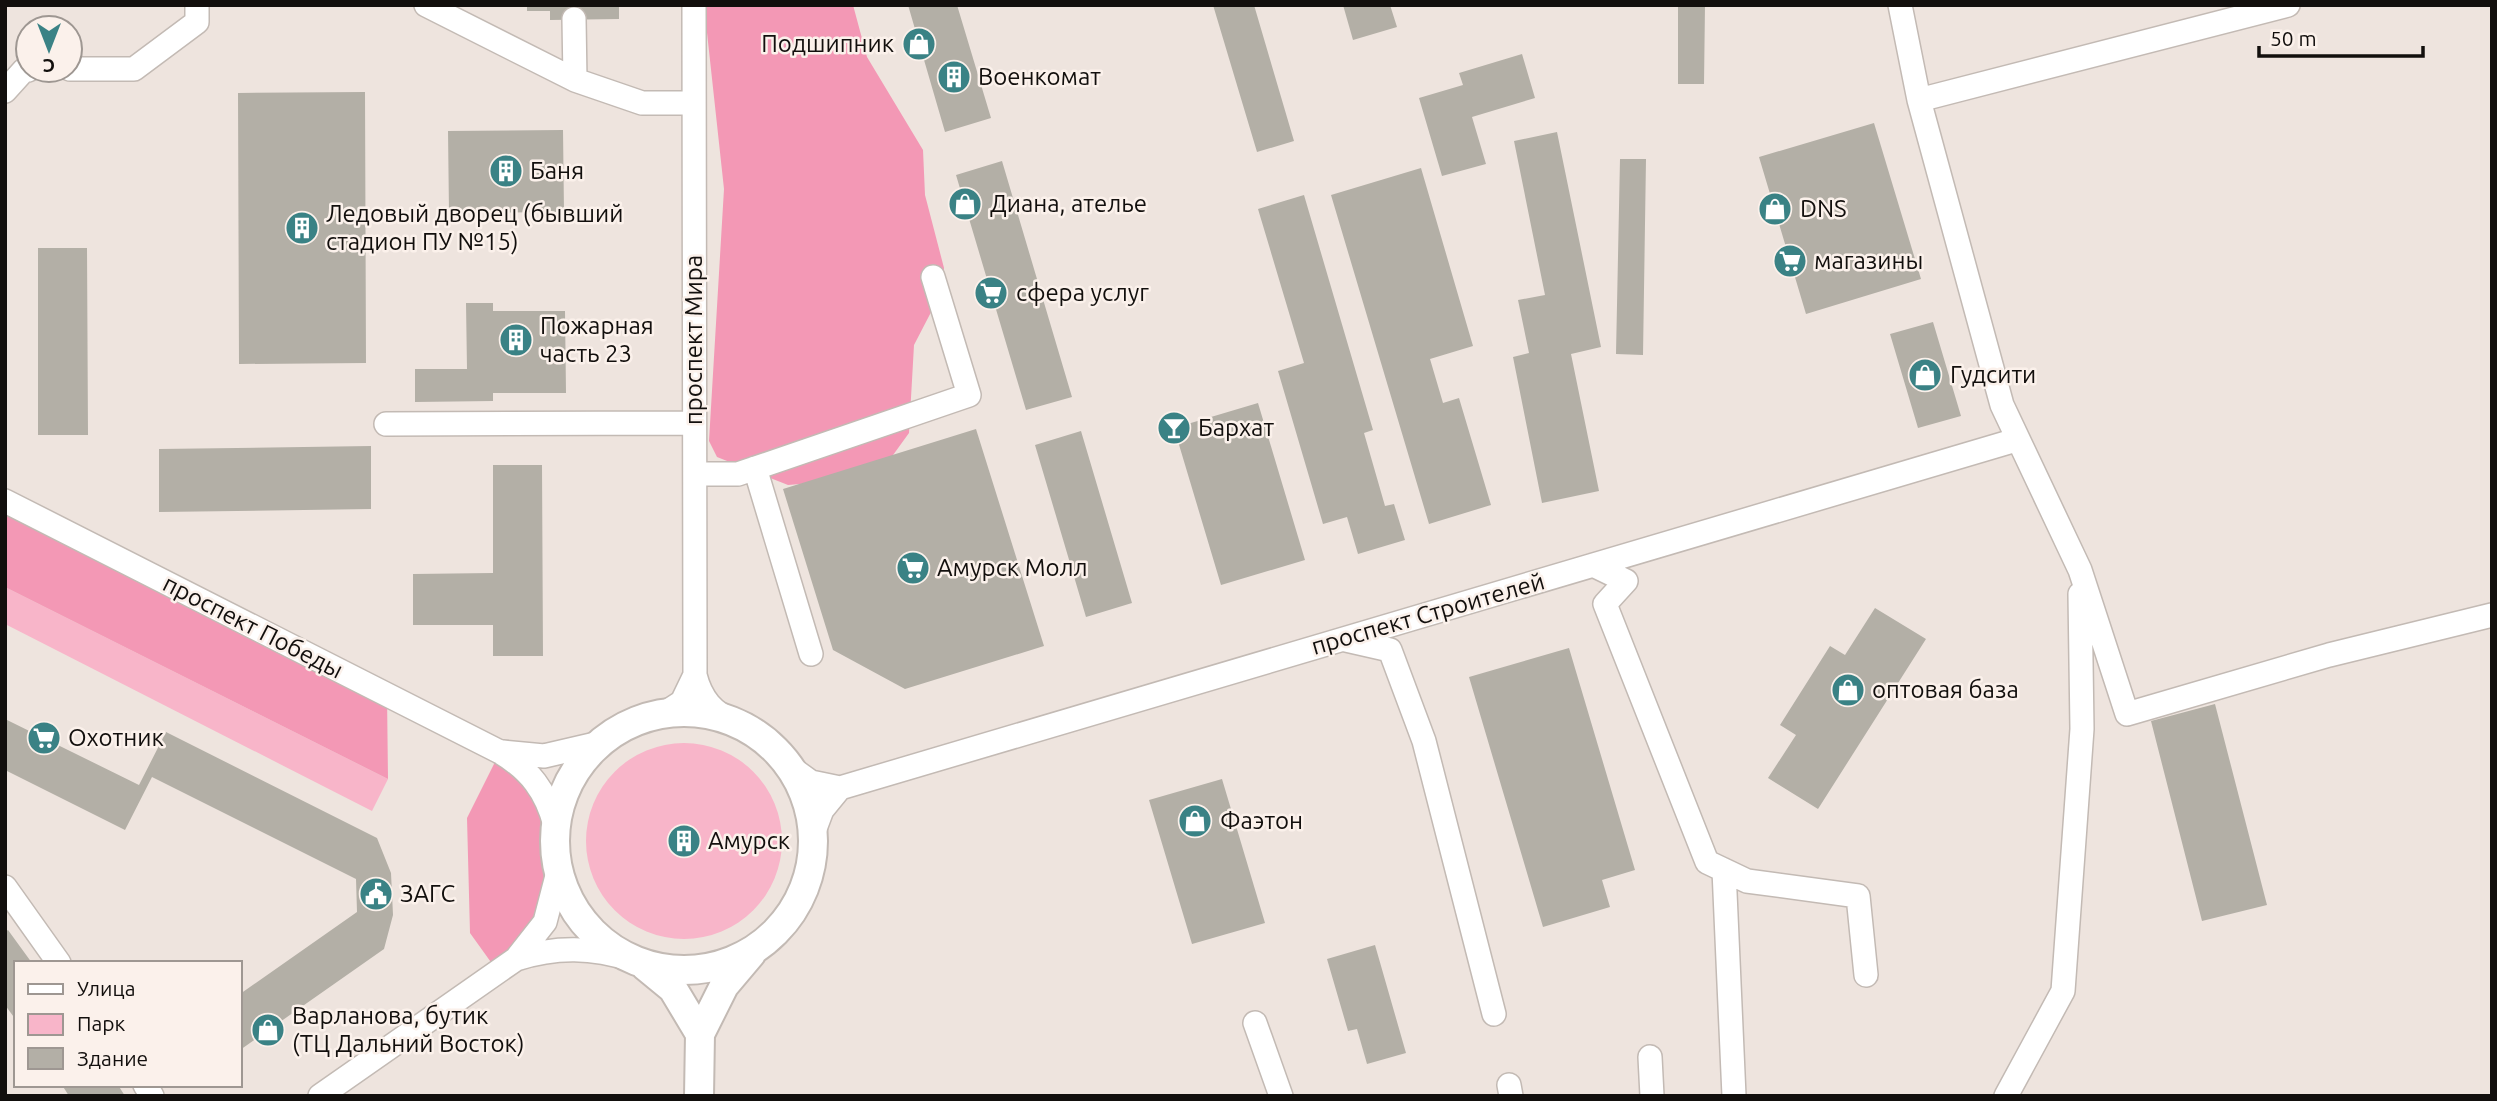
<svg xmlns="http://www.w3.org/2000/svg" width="2497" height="1101" font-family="Ubuntu,sans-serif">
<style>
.green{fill:#f8b5c9}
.forest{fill:#f398b5}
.building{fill:#b3afa6}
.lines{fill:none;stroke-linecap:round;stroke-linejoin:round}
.minor-casing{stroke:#c3bab4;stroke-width:26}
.major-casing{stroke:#c3bab4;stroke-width:32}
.minor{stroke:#fff;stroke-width:23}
.major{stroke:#fff;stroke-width:28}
.labels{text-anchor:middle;stroke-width:5;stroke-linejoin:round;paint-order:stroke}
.poi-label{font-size:24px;fill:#120f0d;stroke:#fbf1eb;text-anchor:start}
.street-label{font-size:24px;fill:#120f0d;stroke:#fbf1eb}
</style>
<rect width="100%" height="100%" fill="#eee4de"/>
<path class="green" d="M 5,587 L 388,779 L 372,811 L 5,624 Z
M586 841a98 98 0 1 1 196 0a98 98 0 1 1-196 0Z"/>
<path class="forest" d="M 704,5 L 853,5 L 867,57 L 923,150 L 925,195 L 944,268 L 942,291 L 914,345 L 909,433 L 888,462 L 861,479 L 788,485 L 717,457 L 709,441 L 724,189 Z
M 5,501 L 387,694 L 388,779 L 5,587 Z
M 500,752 L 555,825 L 558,872 L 556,890 L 498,972 L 470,933 L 467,818 Z"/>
<path class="building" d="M 527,5 L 619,5 L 619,19 L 550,20 L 550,11 L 527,11 Z
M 908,5 L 957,5 L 991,118 L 945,132 Z
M 1213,5 L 1254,5 L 1294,141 L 1257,152 Z
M 1343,5 L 1390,5 L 1397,27 L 1353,40 Z
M 1678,5 L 1705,5 L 1704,84 L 1678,84 Z
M 1522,54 L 1535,98 L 1472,117 L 1486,164 L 1442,176 L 1419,98 L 1463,85 L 1459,73 Z
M 365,92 L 366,363 L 239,364 L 238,93 Z
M 1874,123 L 1921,279 L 1806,314 L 1759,157 Z
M 563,130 L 564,212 L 449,213 L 448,131 Z
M 1557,132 L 1601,347 L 1571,354 L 1599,491 L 1542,503 L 1513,357 L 1529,353 L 1518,300 L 1545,295 L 1514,141 Z
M 1620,159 L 1646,159 L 1643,355 L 1616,354 Z
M 1002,161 L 1072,397 L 1026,410 L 956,175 Z
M 1421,168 L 1473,346 L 1430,359 L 1443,403 L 1459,398 L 1491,505 L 1429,524 L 1331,195 Z
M 1304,195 L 1373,430 L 1364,433 L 1385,506 L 1394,504 L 1405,540 L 1358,554 L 1347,517 L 1323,524 L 1278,371 L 1304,363 L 1258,209 Z
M 38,248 L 87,248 L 88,435 L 38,435 Z
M 466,303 L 493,303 L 493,311 L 565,311 L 566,393 L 493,393 L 493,401 L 415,402 L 415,369 L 467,369 Z
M 1933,322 L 1961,416 L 1918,428 L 1890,334 Z
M 1258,403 L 1305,560 L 1221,585 L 1174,428 Z
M 976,429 L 1044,646 L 905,689 L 833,650 L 783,489 Z
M 1081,431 L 1132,603 L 1086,617 L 1035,445 Z
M 371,446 L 371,509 L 159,512 L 159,449 Z
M 493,465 L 542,465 L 543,656 L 493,656 L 493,625 L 413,625 L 413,574 L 493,573 Z
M 1875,608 L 1926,639 L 1818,809 L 1768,778 L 1796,735 L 1780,725 L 1830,646 L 1845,655 Z
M 1569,648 L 1635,870 L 1602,880 L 1610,907 L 1543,927 L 1469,677 Z
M 2215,704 L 2267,905 L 2202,921 L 2151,721 Z
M 5,719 L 139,785 L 166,732 L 377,838 L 391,873 L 393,915 L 384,949 L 240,1050 L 240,994 L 357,912 L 356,879 L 152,777 L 125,830 L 5,770 Z
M 1222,779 L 1265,923 L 1192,944 L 1149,800 Z
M 8,930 L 32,963 L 16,963 L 16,1020 L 5,1005 L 5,932 Z
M 1375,945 L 1406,1053 L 1367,1064 L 1357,1029 L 1348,1031 L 1327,959 Z
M 62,1085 L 118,1085 L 125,1096 L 69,1096 Z"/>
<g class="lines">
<defs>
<path id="minor" d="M 426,5 L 575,80 L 642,103 L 694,103
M 694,5 L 695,675 C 701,699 713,713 735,722
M 1900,5 L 1919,100 L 2002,405 L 2080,570 L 2127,714 L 2329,655 L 2492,615
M 574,19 L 575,80
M 70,69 L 134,69 L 197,22 L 197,5
M 5,91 L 24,70 L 28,70
M 1919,100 L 2288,5
M 386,424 L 694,423
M 755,468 L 811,654
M 695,474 L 738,474 L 969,395 L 933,277
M 5,501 L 500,752 C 530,770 546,791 555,825
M 1593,565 L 1626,581 L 1605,604 L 1707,862 L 1747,881 L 1858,896 L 1866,975
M 1346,640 L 1390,650 L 1424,741 L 1494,1014
M 665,713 L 682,702 L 695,675
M 503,752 L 544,756 L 600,743
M 790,767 L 811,782 L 840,788 L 2016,440
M 813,834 L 822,810 L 840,788
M 1724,870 L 1734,1096
M 5,887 L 59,963
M 516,959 C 557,946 592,947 633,960
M 1255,1023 L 1281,1096
M 1650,1057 L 1652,1096
M 145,1085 L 152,1096
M 1509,1085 L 1511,1096
M 320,1096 L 516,959 L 545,922 L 558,872
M 2006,1096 L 2063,991 L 2082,729 L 2080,594"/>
<path id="major" d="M555 841a129 129 0 1 1 258 0a129 129 0 1 1-258 0Z
M 645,966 L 673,989 L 700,1034 L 699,1096
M 700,1034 L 724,986 L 751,954"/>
</defs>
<use href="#minor" class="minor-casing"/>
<use href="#major" class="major-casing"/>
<use href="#minor" class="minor"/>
<use href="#major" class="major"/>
</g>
<defs>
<symbol id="shop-disc" viewBox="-11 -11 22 22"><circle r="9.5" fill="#3a8285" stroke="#fbf1eb"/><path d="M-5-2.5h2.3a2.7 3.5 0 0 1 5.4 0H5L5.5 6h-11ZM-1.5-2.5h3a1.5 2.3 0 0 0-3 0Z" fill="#fff"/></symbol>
<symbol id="building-disc" viewBox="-11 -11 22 22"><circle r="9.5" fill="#3a8285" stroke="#fbf1eb"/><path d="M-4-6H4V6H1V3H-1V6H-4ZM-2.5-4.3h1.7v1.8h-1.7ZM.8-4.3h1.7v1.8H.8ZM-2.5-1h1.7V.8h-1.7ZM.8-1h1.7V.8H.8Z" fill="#fff"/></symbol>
<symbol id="supermarket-disc" viewBox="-11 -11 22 22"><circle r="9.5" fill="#3a8285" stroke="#fbf1eb"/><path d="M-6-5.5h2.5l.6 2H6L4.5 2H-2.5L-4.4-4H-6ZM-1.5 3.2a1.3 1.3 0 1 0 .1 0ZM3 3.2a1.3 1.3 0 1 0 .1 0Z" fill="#fff"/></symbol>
<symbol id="bar-disc" viewBox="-11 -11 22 22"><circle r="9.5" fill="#3a8285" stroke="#fbf1eb"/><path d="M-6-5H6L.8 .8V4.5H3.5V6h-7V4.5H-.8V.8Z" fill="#fff"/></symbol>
<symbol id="civic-disc" viewBox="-11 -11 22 22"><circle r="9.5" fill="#3a8285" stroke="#fbf1eb"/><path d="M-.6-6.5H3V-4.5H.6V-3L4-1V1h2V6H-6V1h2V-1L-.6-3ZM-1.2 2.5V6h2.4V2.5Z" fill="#fff"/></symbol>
</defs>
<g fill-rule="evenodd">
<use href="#shop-disc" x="900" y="25" width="38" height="38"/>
<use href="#building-disc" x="935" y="58" width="38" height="38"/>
<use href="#building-disc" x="487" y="152" width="38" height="38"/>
<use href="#shop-disc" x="946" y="185" width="38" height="38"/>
<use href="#shop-disc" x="1756" y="190" width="38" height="38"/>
<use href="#building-disc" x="283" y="209" width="38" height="38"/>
<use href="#supermarket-disc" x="1771" y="242" width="38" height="38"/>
<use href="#supermarket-disc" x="972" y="274" width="38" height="38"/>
<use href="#building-disc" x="497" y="321" width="38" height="38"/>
<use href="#shop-disc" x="1906" y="356" width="38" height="38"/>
<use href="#bar-disc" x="1155" y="409" width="38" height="38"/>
<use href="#supermarket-disc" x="894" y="549" width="38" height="38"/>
<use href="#shop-disc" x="1829" y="671" width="38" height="38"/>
<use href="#supermarket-disc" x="25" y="719" width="38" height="38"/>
<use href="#shop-disc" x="1176" y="802" width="38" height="38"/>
<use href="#building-disc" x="665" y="822" width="38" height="38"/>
<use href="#civic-disc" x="357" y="875" width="38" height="38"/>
<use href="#shop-disc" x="249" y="1011" width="38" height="38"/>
</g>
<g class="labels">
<g class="poi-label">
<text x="894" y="52" text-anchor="end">Подшипник</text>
<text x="978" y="85">Военкомат</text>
<text x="530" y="179">Баня</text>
<text x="990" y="212">Диана, ателье</text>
<text x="1800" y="217">DNS</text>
<text x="326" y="222">Ледовый дворец (бывший<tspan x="326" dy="28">cтадион ПУ №15)</tspan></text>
<text x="1814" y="269">магазины</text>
<text x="1016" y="301">сфера услуг</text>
<text x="540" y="334">Пожарная<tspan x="540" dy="28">часть 23</tspan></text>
<text x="1950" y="383">Гудсити</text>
<text x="1198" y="436">Бархат</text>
<text x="937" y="576">Амурск Молл</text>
<text x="1872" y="698">оптовая база</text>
<text x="68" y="746">Охотник</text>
<text x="1220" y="829">Фаэтон</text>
<text x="708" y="849">Амурск</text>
<text x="400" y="902">ЗАГС</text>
<text x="292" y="1024">Варланова, бутик<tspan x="292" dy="28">(ТЦ Дальний Восток)</tspan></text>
</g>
<g class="street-label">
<text transform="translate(694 340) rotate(-90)" y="8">проспект Мира</text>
<text transform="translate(1428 614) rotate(-16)" y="8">проспект Строителей</text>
<text transform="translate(253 627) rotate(27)" y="8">проспект Победы</text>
</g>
</g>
<rect width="2497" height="1101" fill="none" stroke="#120f0d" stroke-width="14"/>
<rect x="14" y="961" width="228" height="126" fill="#fbf1eb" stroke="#9e9792" stroke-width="2"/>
<rect x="28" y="984" width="35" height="10" fill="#ffffff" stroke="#9e9792" stroke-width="2"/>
<text x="77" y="996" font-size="21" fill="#120f0d">Улица</text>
<rect x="28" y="1014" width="35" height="21" fill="#f8b5c9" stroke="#9e9792" stroke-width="2"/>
<text x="77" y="1031" font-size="21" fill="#120f0d">Парк</text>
<rect x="28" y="1048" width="35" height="21" fill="#b3afa6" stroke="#9e9792" stroke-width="2"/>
<text x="77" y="1066" font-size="21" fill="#120f0d">Здание</text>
<g transform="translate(49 49) rotate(180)"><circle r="33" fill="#fbf1eb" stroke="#9e9792" stroke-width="2"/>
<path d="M0-5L12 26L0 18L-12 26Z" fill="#3a8285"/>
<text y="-10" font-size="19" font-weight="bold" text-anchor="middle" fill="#120f0d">С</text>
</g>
<path d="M2259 46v10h164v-10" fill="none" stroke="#120f0d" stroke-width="3.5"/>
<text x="2270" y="46" font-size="21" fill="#120f0d" stroke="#fbf1eb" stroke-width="5" paint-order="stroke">50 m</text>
</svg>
